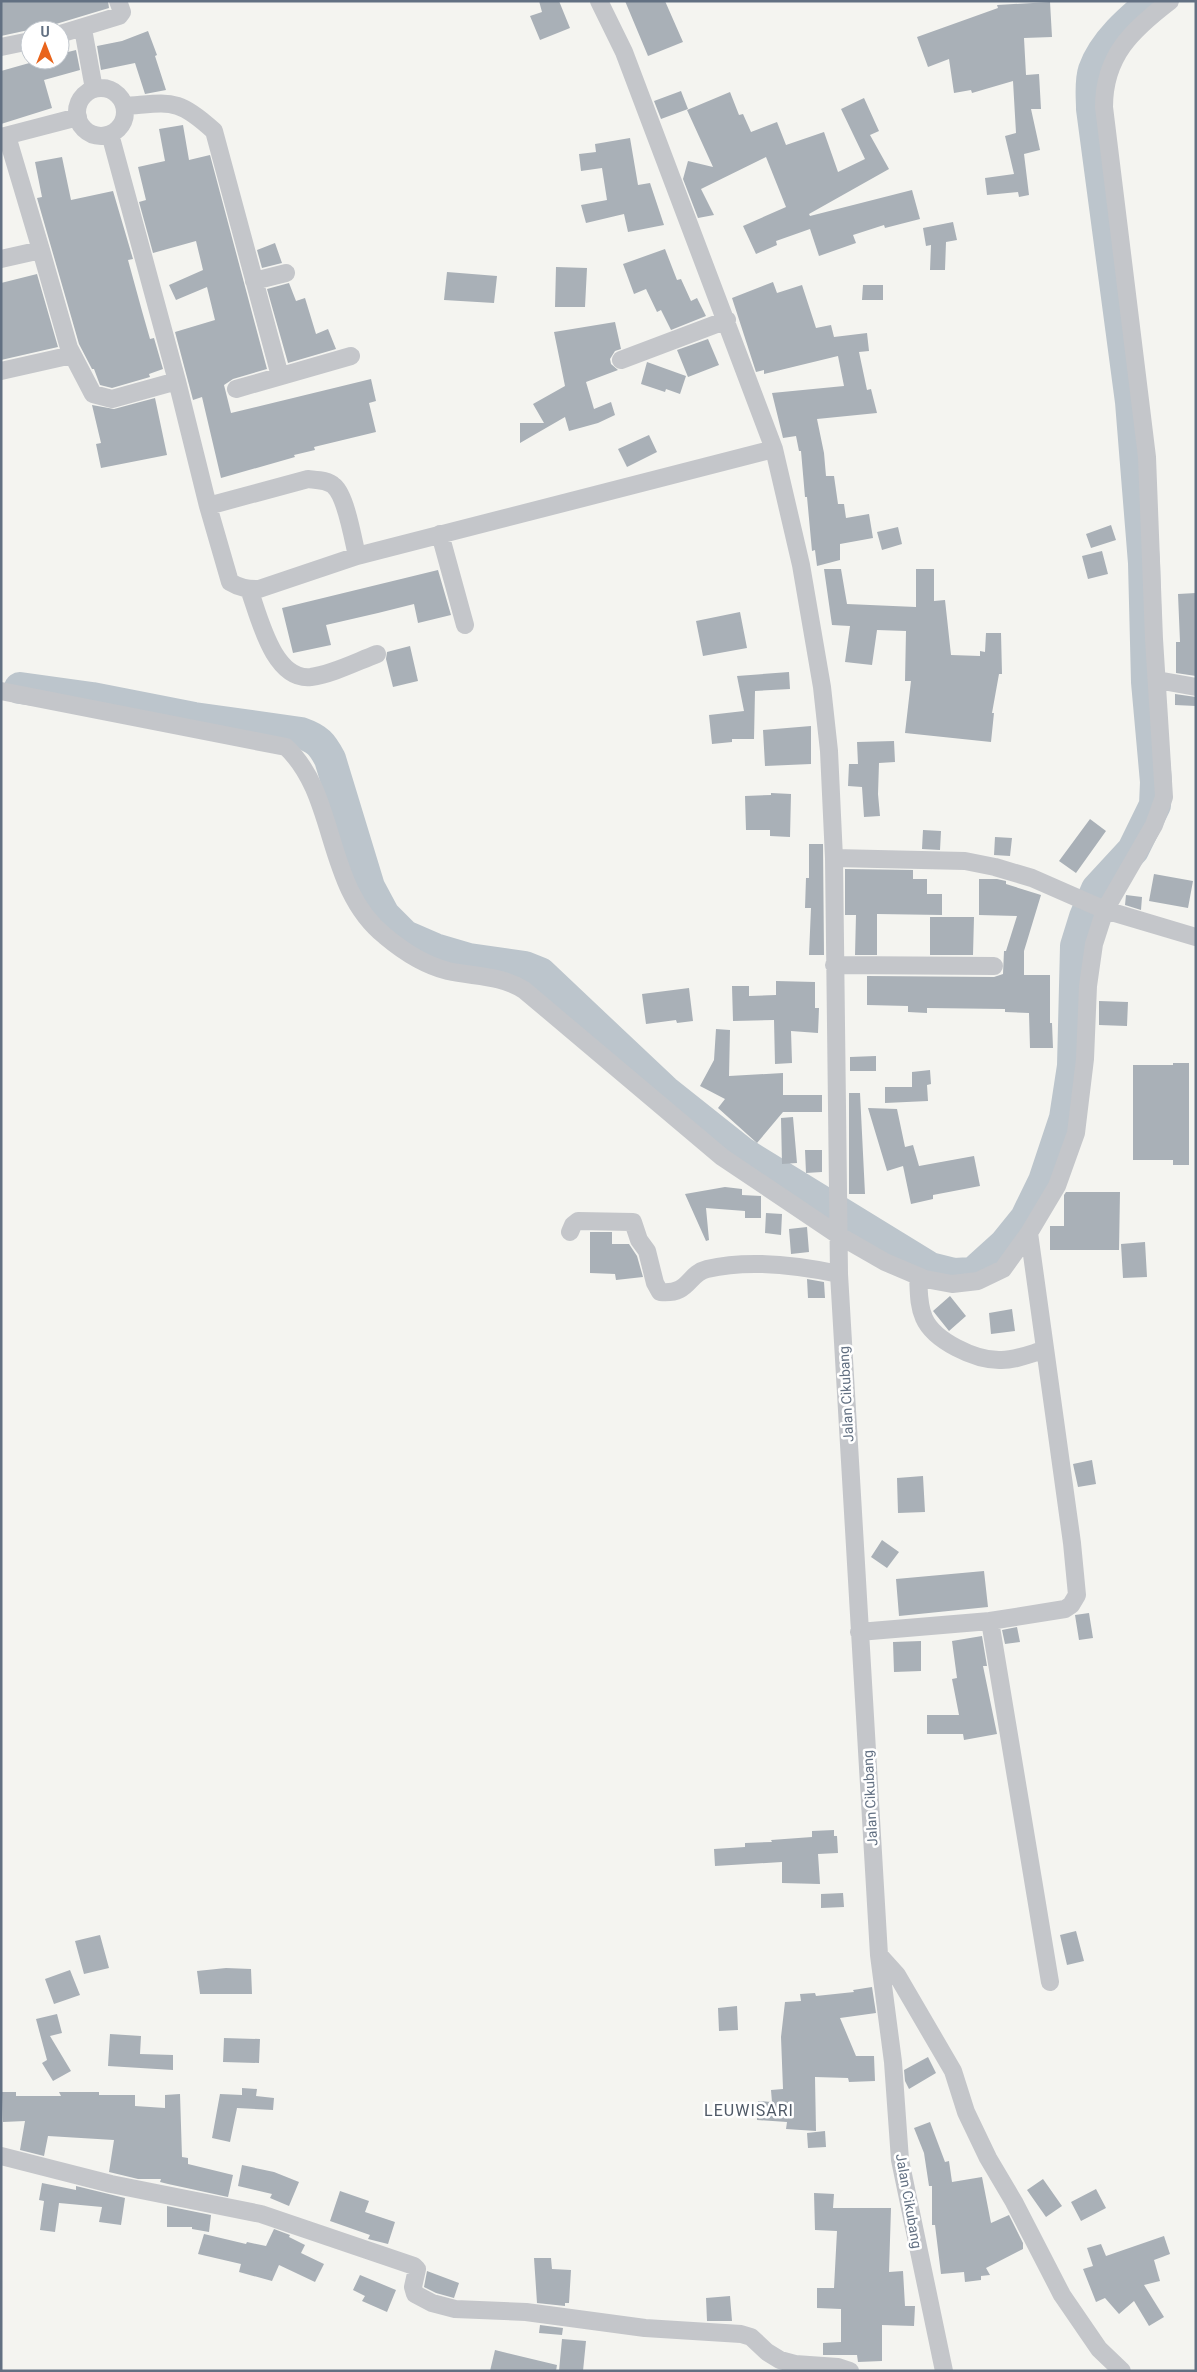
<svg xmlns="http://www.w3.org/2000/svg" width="1197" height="2372" font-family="Roboto,sans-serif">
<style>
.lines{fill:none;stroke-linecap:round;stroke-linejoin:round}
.river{stroke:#bcc5cc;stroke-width:32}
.building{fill:#a9b0b7}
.street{stroke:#c4c6ca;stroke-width:18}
.labels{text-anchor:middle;stroke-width:5;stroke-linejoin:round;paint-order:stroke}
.street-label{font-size:14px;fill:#627082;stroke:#fff}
.quarter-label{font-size:16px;letter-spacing:1px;fill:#505a67;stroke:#fff}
</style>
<rect width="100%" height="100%" fill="#f4f4f0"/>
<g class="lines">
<path class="river" d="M 20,688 L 92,698 L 194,718 L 301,733 C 318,739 322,744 330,759 L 369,887 L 384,915 L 405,936 L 435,949 L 469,959 L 525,967 L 540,973 L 665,1091 L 743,1153 L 930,1268 L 954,1274 L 973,1273 L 1005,1244 L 1026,1218 L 1044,1181 L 1065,1118 L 1073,1066 L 1076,946 L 1085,917 L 1097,889 L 1133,850 L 1155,805 L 1156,782 L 1147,682 L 1144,563 L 1131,402 L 1092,109 C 1092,97 1090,82 1094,70 C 1104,42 1131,19 1153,1"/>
</g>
<path class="building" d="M 1,1 L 108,1 L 109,8 L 56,24 L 1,36 Z
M 539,1 L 559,1 L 570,28 L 540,40 L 530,16 L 542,12 Z
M 625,1 L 665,1 L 683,42 L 648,56 Z
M 1050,2 L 1052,37 L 1024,38 L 1026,75 L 1039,74 L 1041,109 L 1031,109 L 1040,150 L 1024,154 L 1029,195 L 1019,197 L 1018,192 L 987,195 L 985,178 L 1014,174 L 1005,136 L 1016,133 L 1013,81 L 972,93 L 971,90 L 954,93 L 949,59 L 928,67 L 917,37 L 998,8 L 997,5 Z
M 148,31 L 157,55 L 155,56 L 166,90 L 145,94 L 135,63 L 101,70 L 97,46 L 122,41 Z
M 76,50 L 80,70 L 44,80 L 52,108 L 1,124 L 1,71 L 40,60 L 60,60 L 60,54 Z
M 681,91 L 688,109 L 661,119 L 654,101 Z
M 730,92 L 739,115 L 743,114 L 751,132 L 777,122 L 786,145 L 824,132 L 838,172 L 865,159 L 841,109 L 864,98 L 879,131 L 870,135 L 889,169 L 809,214 L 810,216 L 912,190 L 920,219 L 885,228 L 884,225 L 853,235 L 856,243 L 819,256 L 810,229 L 776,241 L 777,245 L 756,254 L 743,226 L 786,207 L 766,157 L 701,189 L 714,215 L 698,218 L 683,179 L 688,161 L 713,167 L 687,110 Z
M 183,125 L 189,160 L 210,155 L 267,369 L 233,379 L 224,385 L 231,413 L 371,379 L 376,401 L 369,403 L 376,432 L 314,447 L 315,450 L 294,455 L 295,457 L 221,478 L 202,397 L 193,400 L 175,332 L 215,320 L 207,287 L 176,300 L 169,285 L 203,270 L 196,241 L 153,253 L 139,202 L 146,200 L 138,167 L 165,161 L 159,129 Z
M 630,138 L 638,185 L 650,183 L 664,225 L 628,232 L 624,214 L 586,223 L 581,205 L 607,200 L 602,168 L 581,171 L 579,154 L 596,152 L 595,144 Z
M 62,157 L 71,200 L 113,191 L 133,259 L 128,260 L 142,311 L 150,339 L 154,338 L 163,369 L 149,374 L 150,377 L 112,388 L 100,385 L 94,369 L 92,369 L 79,344 L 37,198 L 42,197 L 35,162 Z
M 953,222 L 957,240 L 946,242 L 945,270 L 930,270 L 931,245 L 926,246 L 923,228 Z
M 275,243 L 282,263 L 262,268 L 257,250 Z
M 665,249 L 677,280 L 681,279 L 691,301 L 697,298 L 706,316 L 671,330 L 661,310 L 657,312 L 646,289 L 634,294 L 623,264 Z
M 556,267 L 587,268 L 585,307 L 555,307 Z
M 447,272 L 497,276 L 494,303 L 444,300 Z
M 37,274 L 58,347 L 1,360 L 1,283 Z
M 773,282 L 777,293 L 802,285 L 816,328 L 831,325 L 834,337 L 867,333 L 869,351 L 859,352 L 867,390 L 871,389 L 877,413 L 817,419 L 824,453 L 826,476 L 834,476 L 838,504 L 844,504 L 846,518 L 869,514 L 873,538 L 840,544 L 840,560 L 817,566 L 815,550 L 812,551 L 807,497 L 805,497 L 801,451 L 799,451 L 796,436 L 783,438 L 772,393 L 844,386 L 838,356 L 764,374 L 764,370 L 756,372 L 732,298 Z
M 289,283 L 296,301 L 305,298 L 316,334 L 328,329 L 336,349 L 288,363 L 267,289 Z
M 863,285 L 883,285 L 883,300 L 862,300 Z
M 615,322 L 621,349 L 615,351 L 610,359 L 611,364 L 618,370 L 586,382 L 594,409 L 611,402 L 615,415 L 598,423 L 569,431 L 565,417 L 520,443 L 520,423 L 544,423 L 533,404 L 565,386 L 554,332 Z
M 708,339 L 719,365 L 688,377 L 677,350 Z
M 647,362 L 686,376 L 680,394 L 666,389 L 665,392 L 641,384 Z
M 155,398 L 167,455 L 101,468 L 96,444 L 101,443 L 92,405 L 114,409 Z
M 649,435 L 657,452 L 627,467 L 618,449 Z
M 1111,525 L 1116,540 L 1091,548 L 1086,534 Z
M 898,527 L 902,544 L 882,550 L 877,532 Z
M 1102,551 L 1108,574 L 1088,579 L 1082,556 Z
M 824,569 L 841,569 L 847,604 L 916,607 L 916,569 L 934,569 L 934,601 L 945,600 L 951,655 L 980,656 L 980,651 L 985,652 L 986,633 L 1001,633 L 1002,674 L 999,674 L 992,713 L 994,713 L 991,742 L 905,733 L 911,681 L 905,681 L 906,631 L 877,630 L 872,665 L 845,662 L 850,626 L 832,625 Z
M 438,570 L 451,615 L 418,623 L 414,604 L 378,613 L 326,625 L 331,645 L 293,653 L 282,608 Z
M 1196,593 L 1196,676 L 1176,673 L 1176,642 L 1180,642 L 1178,594 Z
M 740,612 L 747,648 L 703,656 L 696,621 Z
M 410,646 L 418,681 L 393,687 L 386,659 L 387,652 Z
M 789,672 L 790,689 L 755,691 L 754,739 L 732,739 L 732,742 L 712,744 L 709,715 L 744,711 L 737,676 Z
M 1175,694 L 1196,697 L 1196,706 L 1175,705 Z
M 811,726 L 811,764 L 765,766 L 763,730 Z
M 894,741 L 895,762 L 879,763 L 878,794 L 880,816 L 864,817 L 862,787 L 848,786 L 849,764 L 858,764 L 857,742 Z
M 771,793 L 791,794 L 790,837 L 770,836 L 770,830 L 746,830 L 745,796 L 771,795 Z
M 1090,819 L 1106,831 L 1076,873 L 1059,861 Z
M 923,830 L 941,831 L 940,850 L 922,849 Z
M 995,837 L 1012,838 L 1010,856 L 994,855 Z
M 809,844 L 823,844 L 824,955 L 809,955 L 811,908 L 805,908 L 806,878 L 809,878 Z
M 845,869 L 913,870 L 913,879 L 927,879 L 927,894 L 942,894 L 942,915 L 877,914 L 877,955 L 855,955 L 856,915 L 845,915 Z
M 1154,874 L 1193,881 L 1188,908 L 1149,901 Z
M 979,879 L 997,879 L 1006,881 L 1006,884 L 1041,895 L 1024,951 L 1024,975 L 1050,975 L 1050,1023 L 1052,1023 L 1053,1048 L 1030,1048 L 1029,1013 L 1005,1012 L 1005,1009 L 927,1008 L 927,1013 L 908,1012 L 908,1006 L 867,1005 L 867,976 L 994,977 L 1003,974 L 1004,951 L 1006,951 L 1017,916 L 979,915 Z
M 1126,895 L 1142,897 L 1141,910 L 1125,905 Z
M 930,917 L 974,917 L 973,955 L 930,955 Z
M 776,981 L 815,982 L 815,1008 L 819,1008 L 818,1033 L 791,1031 L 792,1063 L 775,1064 L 774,1020 L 733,1021 L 732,986 L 749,986 L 749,996 L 776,995 Z
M 689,988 L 693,1021 L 677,1023 L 676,1020 L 646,1024 L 642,994 Z
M 1099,1001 L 1128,1002 L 1127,1026 L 1099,1025 Z
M 716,1029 L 730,1030 L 729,1076 L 783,1073 L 783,1095 L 822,1095 L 822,1112 L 783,1112 L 757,1143 L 718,1108 L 725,1099 L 700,1086 L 714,1060 Z
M 876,1056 L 876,1071 L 850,1071 L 850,1057 Z
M 1173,1063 L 1189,1063 L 1189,1165 L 1173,1165 L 1173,1160 L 1133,1160 L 1133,1065 L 1173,1065 Z
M 930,1070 L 931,1084 L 927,1085 L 928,1101 L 885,1103 L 885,1087 L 912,1087 L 912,1072 Z
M 849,1093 L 860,1093 L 865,1194 L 849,1194 Z
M 868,1108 L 897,1109 L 905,1147 L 913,1145 L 919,1166 L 974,1156 L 980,1186 L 933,1195 L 933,1199 L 911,1204 L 903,1166 L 887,1171 Z
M 793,1117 L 797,1163 L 782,1164 L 781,1118 Z
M 805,1150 L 822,1150 L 822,1172 L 806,1173 Z
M 725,1187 L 742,1189 L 742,1195 L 761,1196 L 761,1218 L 745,1218 L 745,1211 L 706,1208 L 709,1240 L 706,1241 L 685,1194 Z
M 1066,1192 L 1120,1192 L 1119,1250 L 1050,1250 L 1050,1226 L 1064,1226 L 1064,1195 Z
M 766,1213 L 782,1214 L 781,1235 L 765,1233 Z
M 807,1227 L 809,1252 L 791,1254 L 789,1229 Z
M 590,1232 L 612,1232 L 612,1244 L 629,1244 L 637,1256 L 643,1277 L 616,1280 L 615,1274 L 590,1273 Z
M 1145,1242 L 1147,1277 L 1123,1278 L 1121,1244 Z
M 807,1279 L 824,1282 L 825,1298 L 808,1298 Z
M 950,1296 L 966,1316 L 949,1331 L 933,1311 Z
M 1012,1309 L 1015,1331 L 991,1334 L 989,1313 Z
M 1092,1460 L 1096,1484 L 1078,1487 L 1073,1464 Z
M 923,1476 L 925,1512 L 898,1513 L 897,1478 Z
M 882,1540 L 899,1552 L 887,1568 L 871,1557 Z
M 984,1571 L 988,1607 L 899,1616 L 896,1579 Z
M 1089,1613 L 1093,1638 L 1079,1640 L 1075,1615 Z
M 1017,1627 L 1020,1642 L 1005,1644 L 1002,1630 Z
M 982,1636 L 987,1666 L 983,1666 L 997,1734 L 964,1740 L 963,1734 L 927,1734 L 927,1715 L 959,1715 L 952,1679 L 957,1678 L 952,1641 Z
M 921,1641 L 921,1671 L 894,1672 L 893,1642 Z
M 834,1830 L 834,1836 L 837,1836 L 838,1853 L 818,1854 L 820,1884 L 782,1883 L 782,1862 L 715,1866 L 714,1849 L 745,1847 L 745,1843 L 772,1842 L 771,1840 L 812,1837 L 812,1831 Z
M 843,1893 L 844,1907 L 821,1908 L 821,1894 Z
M 1076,1931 L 1084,1961 L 1067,1965 L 1060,1935 Z
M 100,1935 L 109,1968 L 84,1974 L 75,1941 Z
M 226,1968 L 251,1969 L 252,1994 L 200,1994 L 197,1971 Z
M 70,1970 L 80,1995 L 54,2004 L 45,1979 Z
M 872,1987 L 876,2013 L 840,2018 L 856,2056 L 874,2056 L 875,2081 L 849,2082 L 848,2078 L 815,2077 L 816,2131 L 786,2129 L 787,2122 L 757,2120 L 758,2101 L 772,2102 L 771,2090 L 783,2089 L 781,2037 L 785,2002 L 801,2001 L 800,1994 L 815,1993 L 816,1996 L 854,1992 L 853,1990 Z
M 737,2006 L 738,2030 L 719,2031 L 718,2008 Z
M 57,2014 L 62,2033 L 50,2036 L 71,2071 L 53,2081 L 42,2063 L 47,2060 L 36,2019 Z
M 110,2034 L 141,2036 L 140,2054 L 173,2055 L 173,2070 L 108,2066 Z
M 224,2038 L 260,2039 L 259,2063 L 223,2062 Z
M 928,2057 L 936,2073 L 909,2089 L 905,2081 L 904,2070 Z
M 242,2088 L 257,2089 L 256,2096 L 274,2098 L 273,2110 L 237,2108 L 230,2142 L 212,2138 L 220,2094 L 242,2095 Z
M 2,2092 L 16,2092 L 16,2096 L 61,2096 L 59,2092 L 99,2092 L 99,2095 L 135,2095 L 135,2106 L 165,2108 L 165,2095 L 180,2094 L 182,2157 L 188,2158 L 188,2164 L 233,2175 L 228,2197 L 168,2184 L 160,2182 L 161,2179 L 138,2179 L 109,2172 L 114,2140 L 48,2136 L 44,2156 L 20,2150 L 25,2121 L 3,2122 Z
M 930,2122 L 945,2162 L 949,2161 L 952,2182 L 982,2177 L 991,2223 L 1009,2215 L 1023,2243 L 1023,2249 L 986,2268 L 990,2275 L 981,2276 L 981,2280 L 965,2282 L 964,2272 L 941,2274 L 935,2225 L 932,2225 L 932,2186 L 929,2186 L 924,2153 L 914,2128 Z
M 825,2131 L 826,2147 L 808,2148 L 807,2133 Z
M 242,2165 L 274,2172 L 299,2182 L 289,2206 L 270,2198 L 272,2194 L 238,2186 Z
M 1043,2179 L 1062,2206 L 1046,2217 L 1027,2190 Z
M 42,2183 L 76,2190 L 76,2186 L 125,2198 L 121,2225 L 99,2222 L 102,2207 L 59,2203 L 55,2232 L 40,2230 L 44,2201 L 39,2200 Z
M 1096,2189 L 1106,2208 L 1081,2221 L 1071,2202 Z
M 340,2191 L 369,2201 L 365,2212 L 395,2222 L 388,2244 L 368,2239 L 370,2235 L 330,2221 Z
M 814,2193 L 834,2194 L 833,2208 L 891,2208 L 889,2272 L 903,2271 L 905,2306 L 915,2306 L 914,2326 L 882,2325 L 882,2361 L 858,2362 L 857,2355 L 823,2355 L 823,2343 L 841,2342 L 841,2309 L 817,2308 L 817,2288 L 834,2288 L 837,2231 L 815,2230 Z
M 167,2206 L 211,2215 L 209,2232 L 192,2229 L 192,2227 L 167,2227 Z
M 274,2229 L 290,2235 L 289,2237 L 305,2245 L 301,2253 L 324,2264 L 315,2282 L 279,2265 L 272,2281 L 239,2272 L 241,2264 L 198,2254 L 204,2234 L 246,2244 L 247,2242 L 266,2246 Z
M 1164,2236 L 1170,2254 L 1154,2260 L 1160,2281 L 1144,2285 L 1164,2317 L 1149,2326 L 1134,2301 L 1119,2314 L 1105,2298 L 1096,2302 L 1083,2269 L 1093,2266 L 1087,2248 L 1101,2244 L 1106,2256 Z
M 534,2258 L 551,2258 L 552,2269 L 571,2270 L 569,2303 L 565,2303 L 565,2306 L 537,2303 Z
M 427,2271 L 459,2283 L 454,2298 L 436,2293 L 424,2287 Z
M 360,2275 L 396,2290 L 387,2312 L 362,2301 L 365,2296 L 353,2290 Z
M 730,2296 L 732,2321 L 707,2321 L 706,2298 Z
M 540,2325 L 563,2328 L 562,2335 L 539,2333 Z
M 562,2339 L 586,2341 L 583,2371 L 559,2371 Z
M 495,2350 L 557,2365 L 556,2371 L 490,2371 Z"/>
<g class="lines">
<path class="street" d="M 599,1 L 624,52 L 774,449 L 801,565 L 822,687 L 829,751 L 834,858 L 839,1274 L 879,1955 L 893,2062 L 900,2160 L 944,2371
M 83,29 L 94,89
M 60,34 L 119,16 L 122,12 L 118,1
M 1,47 L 30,41
M77 112a24 24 0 1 1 48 0a24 24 0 1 1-48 0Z
M 124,106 C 171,103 177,97 214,131 L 280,376
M 110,134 L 177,381 L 208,506 L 230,582 C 240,588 247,589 259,589 L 357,556 L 774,449
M 1,137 L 78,117
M 41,250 L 69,348 L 93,394 L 112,399 L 177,381
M 1,259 L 41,250 L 7,136
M 254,281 L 286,273
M 621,360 L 727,320
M 1,371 L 72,355
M 236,389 L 351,356
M 208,506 L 308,479 C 317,480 328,480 334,486 C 346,496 353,539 357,556
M 440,534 L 465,625
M 249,589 C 259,616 273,681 311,677 C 333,674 356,662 377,654
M 1157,680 L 1196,687
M 1,691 L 286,747 C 338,796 324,887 385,936 C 404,952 424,965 448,971 C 475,977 500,975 524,990 L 722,1157 L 838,1235 L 885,1262 L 925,1279 L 952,1284 L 978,1281 L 1003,1269 L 1029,1233 L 1057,1186 L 1076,1133 L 1085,1059 L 1088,986 L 1094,944 L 1105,910 L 1154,825 L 1164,797 L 1154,639 L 1147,457 L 1104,107 C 1104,56 1132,30 1170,1
M 834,858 L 965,861 L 995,867 L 1032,878 L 1105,910 L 1196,937
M 834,965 L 994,966
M 570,1232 L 573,1225 L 578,1221 L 633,1222 L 639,1240 L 647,1251 L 655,1283 L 660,1292 C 690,1295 687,1274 707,1269 C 749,1259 797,1265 839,1274
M 918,1276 C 919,1290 918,1305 924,1318 C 934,1341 975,1360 999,1360 C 1013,1361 1030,1354 1044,1350
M 990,1621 L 1050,1982
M 859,1632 L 990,1621 L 1065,1609 L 1071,1605 L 1077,1595 L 1072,1543 L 1029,1233
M 879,1955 L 897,1975 L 953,2071 L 966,2112 L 988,2158 L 1014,2202 L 1062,2295 L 1099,2349 L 1122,2371
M 1,2156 L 111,2184 L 261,2214 L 414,2266 L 417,2269 L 413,2287 L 415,2294 L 432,2303 L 455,2309 L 526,2312 L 645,2328 L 741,2334 L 751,2337 L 767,2352 L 780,2360 L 795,2364 L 838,2367 L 850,2371"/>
</g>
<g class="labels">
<g class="street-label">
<text transform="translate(846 1394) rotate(-93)" y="5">Jalan Cikubang</text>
<text transform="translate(870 1798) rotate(-93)" y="5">Jalan Cikubang</text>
<text transform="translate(909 2201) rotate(80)" y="5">Jalan Cikubang</text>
</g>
<g class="quarter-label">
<text x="749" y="2116">LEUWISARI</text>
</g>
</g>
<rect width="1197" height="2372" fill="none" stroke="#627082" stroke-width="5"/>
<g transform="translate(45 45)"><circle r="24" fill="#ffffff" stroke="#c0c6cd"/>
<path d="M0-4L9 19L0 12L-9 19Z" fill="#e9641b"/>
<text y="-8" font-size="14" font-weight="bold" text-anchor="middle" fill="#627082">U</text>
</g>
</svg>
